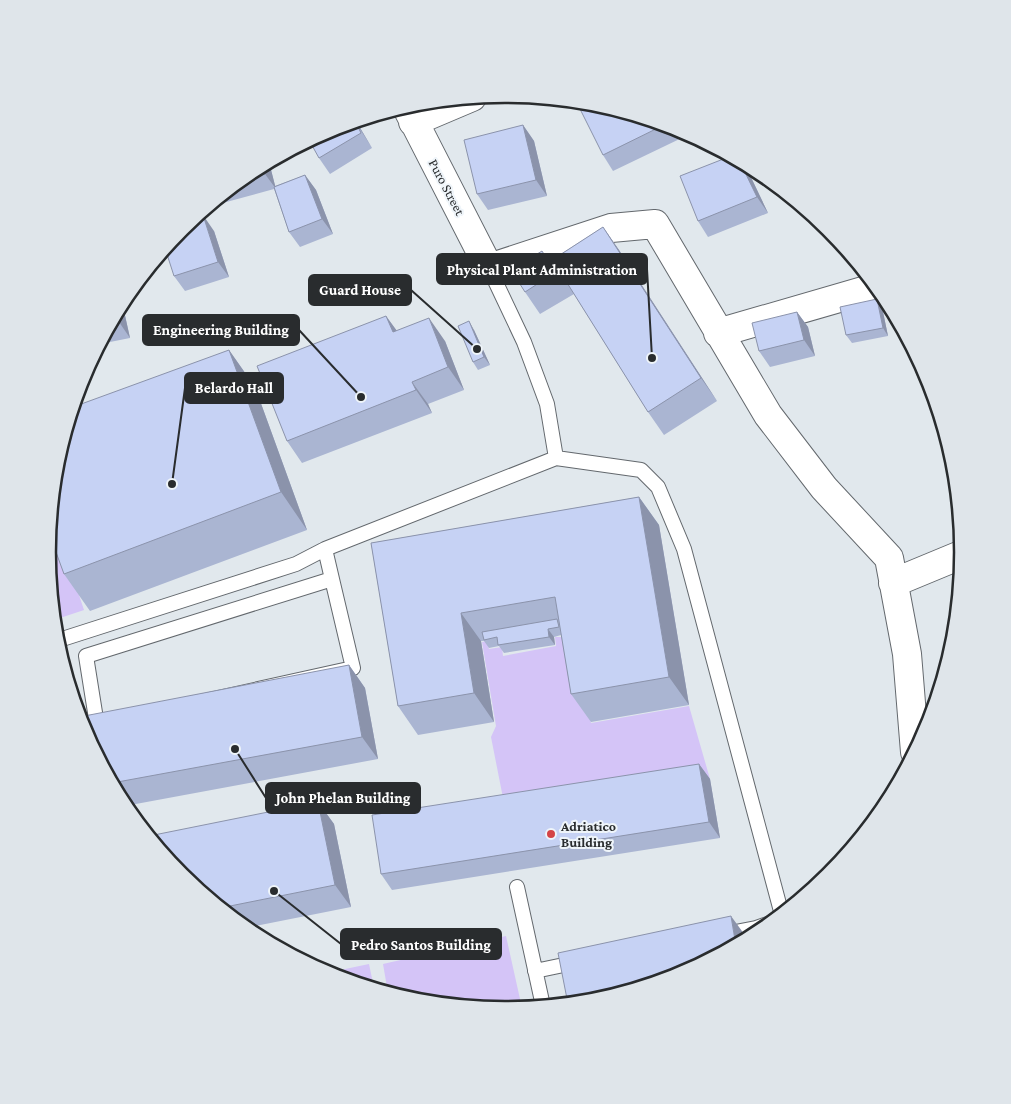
<svg xmlns="http://www.w3.org/2000/svg" width="1011" height="1104" font-family="'Crimson Pro',serif">
<style>
.green{fill:#d4c4f7}
.lines{fill:none;stroke-linecap:round;stroke-linejoin:round}
.lane-casing{stroke:#63686d;stroke-width:16}
.street-casing{stroke:#63686d;stroke-width:30}
.lane{stroke:#fff;stroke-width:14}
.street{stroke:#fff;stroke-width:28}
.wall{fill:#aab5d2}
.shaded-wall{fill:#8b93ab}
.building{fill:#c6d2f4;stroke:#8b93ab}
.poi-dot{fill:#d44446;stroke:#eff5fa;stroke-width:2}
.labels{text-anchor:middle;stroke-width:4;stroke-linejoin:round;paint-order:stroke}
.street-label{font-size:14px;fill:#292c2e;stroke:#eff5fa}
.poi-label{font-size:14px;font-weight:bold;fill:#292c2e;stroke:#eff5fa;text-anchor:start}
.rim{fill:none;stroke:#292c2e;stroke-width:2.5}
.leader{fill:none;stroke:#292c2e;stroke-width:2}
.callout-dot{fill:#292c2e;stroke:#eff5fa;stroke-width:2}
.callout{fill:#292c2e;stroke:#292c2e;stroke-width:2}
.callout-label{font-size:15px;text-anchor:middle;font-weight:bold;fill:#fff}
</style>
<rect width="100%" height="100%" fill="#e1e8ed"/>
<path class="green" d="M 60,538 L 84,610 L 54,620 L 48,552 L 49,541 Z
M 574,626 L 591,723 L 689,706 L 710,779 L 505,808 L 491,737 L 496,726 L 482,642 L 487,641 L 489,649 L 502,647 L 503,656 L 556,646 L 555,637 L 565,637 Z
M 506,936 L 522,1008 C 480,1012 427,1005 388,993 L 383,964 Z
M 369,964 L 374,988 L 326,973 Z"/>
<g class="lines">
<defs>
<path id="lane" d="M 556,458 L 641,470 L 658,487 L 684,549 L 782,915
M 325,549 L 332,579
M 332,579 L 353,668 L 97,725 L 86,656 Z
M 56,641 L 296,564 L 325,549 L 556,458 L 547,404 L 524,342 L 489,268
M 517,887 L 543,1006
M 725,934 L 756,928
M 757,934 L 756,928 L 773,922
M 535,971 L 578,962"/>
<path id="street" d="M 406,106 L 489,268 L 611,228 L 655,224 L 768,415 L 824,488 L 889,558 L 907,654 L 915,752
M 413,122 L 472,97
M 718,333 L 877,287
M 893,583 L 963,554"/>
</defs>
<use href="#lane" class="lane-casing"/>
<use href="#street" class="street-casing"/>
<use href="#lane" class="lane"/>
<use href="#street" class="street"/>
</g>
<path class="wall" d="M 595,103 L 681,129 L 690,134 L 613,171 L 603,155 Z
M 356,121 L 372,148 L 330,174 L 319,158 L 330,129 Z
M 523,125 L 534,141 L 547,196 L 488,210 L 477,194 Z
M 731,156 L 742,162 L 747,169 L 768,213 L 708,237 L 698,221 Z
M 269,162 L 275,186 L 305,175 L 316,190 L 333,234 L 300,247 L 289,232 L 274,189 L 219,204 L 216,200 L 251,171 Z
M 603,227 L 619,250 L 717,401 L 664,435 L 648,412 L 574,294 L 540,314 L 525,292 L 550,261 Z
M 214,231 L 229,277 L 185,291 L 174,276 Z
M 877,299 L 882,307 L 888,336 L 852,343 L 846,335 Z
M 122,302 L 130,338 L 100,344 Z
M 797,312 L 808,327 L 815,356 L 770,367 L 759,351 Z
M 386,316 L 397,331 L 445,341 L 464,390 L 428,404 L 432,413 L 302,463 L 287,441 Z
M 474,330 L 490,365 L 478,370 L 473,362 Z
M 229,350 L 255,387 L 307,530 L 90,611 L 64,574 L 50,536 L 49,536 L 56,462 Z
M 639,497 L 659,525 L 689,705 L 591,722 L 571,694 L 561,635 L 554,637 L 555,645 L 504,653 L 499,646 L 489,648 L 484,641 L 481,641 L 494,722 L 418,735 L 398,706 L 371,543 Z
M 349,665 L 365,688 L 378,759 L 125,806 L 82,727 Z
M 699,764 L 710,779 L 720,838 L 392,890 L 381,874 Z
M 318,802 L 334,824 L 351,907 L 245,928 L 181,876 Z"/>
<path class="shaded-wall" d="M 356,121 L 372,148 L 355,121 Z
M 523,125 L 534,141 L 547,196 L 536,180 Z
M 739,160 L 742,162 L 747,169 L 768,213 L 757,197 Z
M 269,162 L 276,189 L 265,174 L 263,165 Z
M 305,175 L 316,190 L 333,234 L 322,219 Z
M 203,215 L 214,231 L 229,277 L 218,262 Z
M 603,227 L 619,250 L 717,401 L 701,378 Z
M 877,299 L 882,307 L 888,336 L 883,328 Z
M 122,302 L 130,338 L 119,322 L 117,313 Z
M 797,312 L 808,327 L 815,356 L 804,340 Z
M 386,316 L 402,338 L 393,332 Z
M 429,318 L 445,341 L 464,390 L 448,367 Z
M 469,321 L 474,330 L 490,365 L 484,357 Z
M 229,350 L 255,387 L 307,530 L 281,492 Z
M 412,382 L 428,404 L 432,413 L 416,390 Z
M 639,497 L 659,525 L 689,705 L 669,677 Z
M 461,613 L 481,641 L 494,722 L 474,693 Z
M 548,629 L 554,637 L 555,645 L 549,637 Z
M 349,665 L 365,688 L 378,759 L 362,737 Z
M 699,764 L 710,779 L 720,838 L 709,822 Z
M 318,802 L 334,824 L 351,907 L 335,885 Z
M 731,916 L 747,938 L 747,940 L 736,946 Z"/>
<path class="building" d="M 590,102 L 595,103 L 666,124 L 603,155 L 579,107 Z
M 355,121 L 361,133 L 319,158 L 309,140 L 330,129 Z
M 523,125 L 536,180 L 477,194 L 464,140 Z
M 731,156 L 739,160 L 757,197 L 698,221 L 680,176 Z
M 263,165 L 265,174 L 241,180 L 251,171 Z
M 305,175 L 322,219 L 289,232 L 274,187 Z
M 203,215 L 218,262 L 174,276 L 165,248 L 182,228 L 194,218 Z
M 603,227 L 701,378 L 648,412 L 559,270 L 525,292 L 511,270 L 542,251 L 549,262 Z
M 877,299 L 883,328 L 846,335 L 840,307 Z
M 797,312 L 804,340 L 759,351 L 752,323 Z
M 117,313 L 119,322 L 111,324 Z
M 386,316 L 393,332 L 429,318 L 448,367 L 412,382 L 416,390 L 287,441 L 257,366 Z
M 469,321 L 484,357 L 473,362 L 458,326 Z
M 229,350 L 281,492 L 64,574 L 49,533 L 56,462 L 73,407 Z
M 639,497 L 669,677 L 571,694 L 555,597 L 461,613 L 474,693 L 398,706 L 371,543 Z
M 557,619 L 559,627 L 548,629 L 549,637 L 498,645 L 497,637 L 484,640 L 482,632 Z
M 349,665 L 362,737 L 112,783 L 82,727 L 79,717 Z
M 699,764 L 709,822 L 381,874 L 372,815 Z
M 318,802 L 335,885 L 220,908 L 181,876 L 149,836 Z
M 731,916 L 736,946 L 680,975 L 595,1001 L 568,1004 L 558,953 Z"/>
<circle class="poi-dot" cx="551" cy="834" r="5"/>
<g class="labels">
<g class="street-label">
<text transform="translate(447 187) rotate(62)" y="5">Puro Street</text>
</g>
<g class="poi-label">
<text x="561" y="831">Adriatico<tspan x="561" dy="16">Building</tspan></text>
</g>
</g>
<path d="M0 0H1011V1104H0ZM56 552a449 449 0 1 1 898 0a449 449 0 1 1-898 0Z" fill="#dfe5ea" fill-rule="evenodd"/>
<path class="rim" d="M56 552a449 449 0 1 1 898 0a449 449 0 1 1-898 0Z"/>
<path class="leader" d="M652 358L647 269M477 349L411 290M361 397L299 330M172 484L185 388M235 749L266 798M274 891L341 944"/>
<g class="callout-dot">
<circle cx="652" cy="358" r="5"/>
<circle cx="477" cy="349" r="5"/>
<circle cx="361" cy="397" r="5"/>
<circle cx="172" cy="484" r="5"/>
<circle cx="235" cy="749" r="5"/>
<circle cx="274" cy="891" r="5"/>
</g>
<g class="callout">
<rect x="437" y="254" width="210" height="30" rx="5"/>
<rect x="309" y="275" width="102" height="30" rx="5"/>
<rect x="143" y="315" width="156" height="30" rx="5"/>
<rect x="185" y="373" width="98" height="30" rx="5"/>
<rect x="266" y="783" width="154" height="30" rx="5"/>
<rect x="341" y="929" width="160" height="30" rx="5"/>
</g>
<g class="callout-label">
<text x="542" y="275">Physical Plant Administration</text>
<text x="360" y="295">Guard House</text>
<text x="221" y="335">Engineering Building</text>
<text x="234" y="393">Belardo Hall</text>
<text x="343" y="803">John Phelan Building</text>
<text x="421" y="950">Pedro Santos Building</text>
</g>
</svg>
